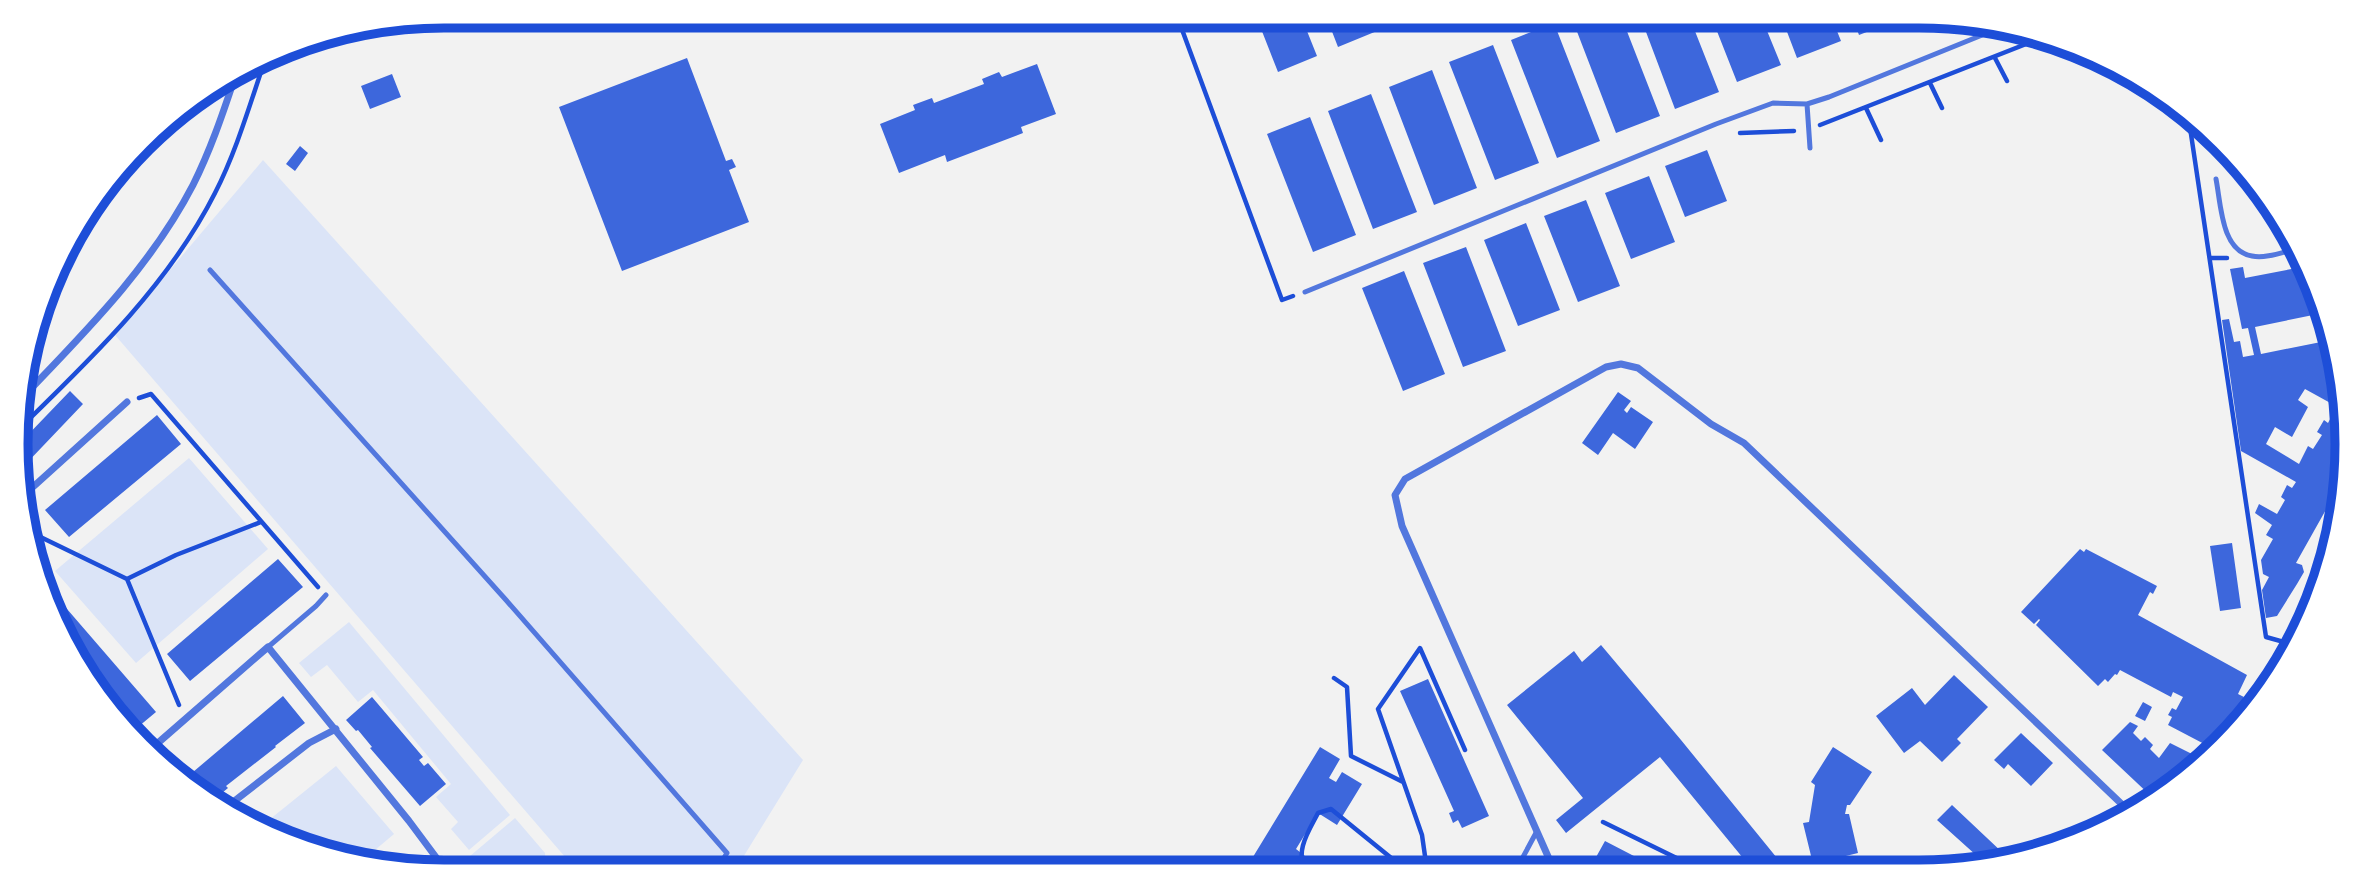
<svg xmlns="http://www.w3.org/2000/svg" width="2363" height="888" font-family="Lato,sans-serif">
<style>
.green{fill:#dbe4f7}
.building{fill:#3d67dc;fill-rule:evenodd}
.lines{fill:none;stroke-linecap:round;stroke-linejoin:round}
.path{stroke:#1d4ed8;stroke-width:4.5}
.service{stroke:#5277de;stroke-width:5}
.minor{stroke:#5277de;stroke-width:7}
.rim{fill:none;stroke:#1d4ed8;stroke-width:9}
</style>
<rect width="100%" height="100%" fill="#f2f2f2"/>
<path class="green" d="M 263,160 L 803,760 L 734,872 L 578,872 L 115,335 Z
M 189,458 L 268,549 L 136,663 L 55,571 Z
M 349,622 L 510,815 L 469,850 L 451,829 L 458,822 L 436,797 L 451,784 L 373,690 L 358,702 L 327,665 L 311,677 L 299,663 Z
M 336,766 L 394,834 L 362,861 L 333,858 L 264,824 Z
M 515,818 L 545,853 L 546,872 L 459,872 L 457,867 Z"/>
<path class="building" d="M 1256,16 L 1301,16 L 1317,56 L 1278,72 Z
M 1326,16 L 1371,16 L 1377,31 L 1338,47 Z
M 1396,16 L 1414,16 L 1398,22 Z
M 1571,16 L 1621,16 L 1660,116 L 1616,133 Z
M 1640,16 L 1689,16 L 1719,92 L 1675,109 Z
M 1711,16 L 1761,16 L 1781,65 L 1737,82 Z
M 1781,16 L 1831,16 L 1841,41 L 1797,58 Z
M 1852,16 L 1902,16 L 1903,18 L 1859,35 Z
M 1554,23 L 1600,141 L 1557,158 L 1511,40 Z
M 1493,45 L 1539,163 L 1495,180 L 1449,62 Z
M 687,58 L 726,161 L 732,159 L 736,167 L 729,170 L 749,222 L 622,271 L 559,107 Z
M 1037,64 L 1056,114 L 1021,127 L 1023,133 L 947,162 L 945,155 L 899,173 L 880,124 L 915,110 L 913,105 L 932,98 L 934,103 L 984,84 L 982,79 L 999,72 L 1002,77 Z
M 1432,70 L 1477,188 L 1434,205 L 1389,87 Z
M 392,74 L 401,97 L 370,109 L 361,86 Z
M 1371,94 L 1417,212 L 1373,229 L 1328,111 Z
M 1310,117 L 1356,235 L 1313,252 L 1267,134 Z
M 300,146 L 308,153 L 295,171 L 286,164 Z
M 1707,150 L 1727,201 L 1685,217 L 1665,166 Z
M 1649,176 L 1675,242 L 1631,259 L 1605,193 Z
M 1586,200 L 1620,286 L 1578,302 L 1544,216 Z
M 1526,223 L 1560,310 L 1518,326 L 1484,240 Z
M 1466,247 L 1506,351 L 1463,367 L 1423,263 Z
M 2243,267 L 2245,278 L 2302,267 L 2318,314 L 2255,327 L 2261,354 L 2321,342 L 2329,346 L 2344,389 L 2337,490 L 2296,563 L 2302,565 L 2304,572 L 2297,584 L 2277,616 L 2266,618 L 2262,590 L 2269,577 L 2263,574 L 2261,560 L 2273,539 L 2266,535 L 2272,525 L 2255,513 L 2259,504 L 2277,514 L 2285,500 L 2281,497 L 2287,485 L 2292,488 L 2296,482 L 2241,451 L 2222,320 L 2229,319 L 2234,342 L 2240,341 L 2243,357 L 2254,355 L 2248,328 L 2242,329 L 2230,269 ZM 2305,389 L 2334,405 L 2336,400 L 2339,402 L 2328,423 L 2324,420 L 2317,432 L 2322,435 L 2313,449 L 2308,446 L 2299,464 L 2266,444 L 2275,427 L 2292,437 L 2308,407 L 2298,400 Z
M 1404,271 L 1445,374 L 1403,391 L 1362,288 Z
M 70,391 L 83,404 L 22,468 L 21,442 Z
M 1618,392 L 1631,401 L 1624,410 L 1627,413 L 1631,407 L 1653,422 L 1635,449 L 1613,433 L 1598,455 L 1582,443 Z
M 157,415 L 181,444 L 69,537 L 45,510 Z
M 2232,543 L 2241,608 L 2220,611 L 2210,546 Z
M 2080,549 L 2084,552 L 2086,549 L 2157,586 L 2153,594 L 2150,592 L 2138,615 L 2247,675 L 2238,694 L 2244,697 L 2236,712 L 2226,732 L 2219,729 L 2210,747 L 2168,725 L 2172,717 L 2168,715 L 2172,708 L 2176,710 L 2183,697 L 2173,692 L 2171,697 L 2120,670 L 2117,675 L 2115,674 L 2108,682 L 2105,679 L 2098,686 L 2036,625 L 2040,620 L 2039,619 L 2034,624 L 2021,612 Z
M 278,559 L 303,587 L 190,681 L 167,654 Z
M 48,587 L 156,712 L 138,727 L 141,731 L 137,734 L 88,682 Z
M 1601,645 L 1681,740 L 1786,869 L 1752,869 L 1660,757 L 1566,833 L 1556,820 L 1583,798 L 1507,705 L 1574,651 L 1582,662 Z
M 1954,675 L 1988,707 L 1957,739 L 1961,743 L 1942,762 L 1920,741 L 1904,753 L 1876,716 L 1912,688 L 1925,705 Z
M 1428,679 L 1489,816 L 1462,828 L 1458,820 L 1453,823 L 1449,813 L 1454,811 L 1400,691 Z
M 283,696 L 305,723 L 275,746 L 276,747 L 226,786 L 228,788 L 216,798 L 193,772 Z
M 372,697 L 423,757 L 419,760 L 424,766 L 428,763 L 446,784 L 420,806 L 370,748 L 372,747 L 358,730 L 356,731 L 346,720 Z
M 2143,702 L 2152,707 L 2145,721 L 2135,716 Z
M 2130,722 L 2138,726 L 2133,733 L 2141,741 L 2145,737 L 2153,745 L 2150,749 L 2159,758 L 2170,743 L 2206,761 L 2153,798 L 2102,750 Z
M 2021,733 L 2053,763 L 2031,786 L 2008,764 L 2004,769 L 1994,760 Z
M 1320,747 L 1340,759 L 1329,778 L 1336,782 L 1342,772 L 1362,784 L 1337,825 L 1318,813 L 1296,849 L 1314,863 L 1310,870 L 1245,870 Z
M 1833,747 L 1872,772 L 1850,805 L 1847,805 L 1845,814 L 1849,814 L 1858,853 L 1813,864 L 1803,823 L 1809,822 L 1815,785 L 1811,782 Z
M 1952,805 L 2004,854 L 2008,847 L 2022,854 L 1987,865 L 1937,820 Z
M 1605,841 L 1659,869 L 1593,869 L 1590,868 Z"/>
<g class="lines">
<path class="path" d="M 1177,16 L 1282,300 L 1293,296
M 2056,43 L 2062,49
M 1995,58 L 2007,81
M 1930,83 L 1942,108
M 1866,108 L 1881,140
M 2188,114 L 2266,637 L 2295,645
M 1820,125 L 2044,37
M 1740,133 L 1794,131
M 2210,258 L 2227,258
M 139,398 L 151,394 L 318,587
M 21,427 C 93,357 169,284 215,193 C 236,152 249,107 264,63
M 24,529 L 127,579 L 179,705
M 127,579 L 176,555 L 261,522
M 1334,678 L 1347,687 L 1351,756 L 1403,782
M 1603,822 L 1699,869
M 1307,870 C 1293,853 1310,829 1318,813 L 1331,809 L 1406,870
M 1427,870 L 1422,835 L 1378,709 L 1420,648 L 1465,750"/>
<path class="service" d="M 1807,104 L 1810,148
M 2216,179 C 2221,204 2221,251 2252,256 C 2265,259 2283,252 2296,249
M 210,270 L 506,600 L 727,853 L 715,872
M 1305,292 L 1716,124 L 1773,103 L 1807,104 L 1829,97 L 2002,27
M 268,647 L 316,606 L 326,595
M 1516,870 L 1537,831"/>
<path class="minor" d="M 20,400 C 84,333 150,268 193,185 C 210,151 222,116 234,80
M 23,496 L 127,402
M 151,749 L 268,647 L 409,821 L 447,872
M 228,806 L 309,743 L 336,729
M 1554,870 L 1402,526 L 1395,495 L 1405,479 L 1606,367 L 1621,364 L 1638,368 L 1711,424 L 1744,443 L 2131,813"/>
</g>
<path d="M0 0H2363V888H0ZM444 28H1919A416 416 0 0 1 2335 444V444A416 416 0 0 1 1919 860H444A416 416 0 0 1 28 444V444A416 416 0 0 1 444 28Z" fill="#fff" fill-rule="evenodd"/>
<path class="rim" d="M444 28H1919A416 416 0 0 1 2335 444V444A416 416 0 0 1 1919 860H444A416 416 0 0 1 28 444V444A416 416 0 0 1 444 28Z"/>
</svg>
